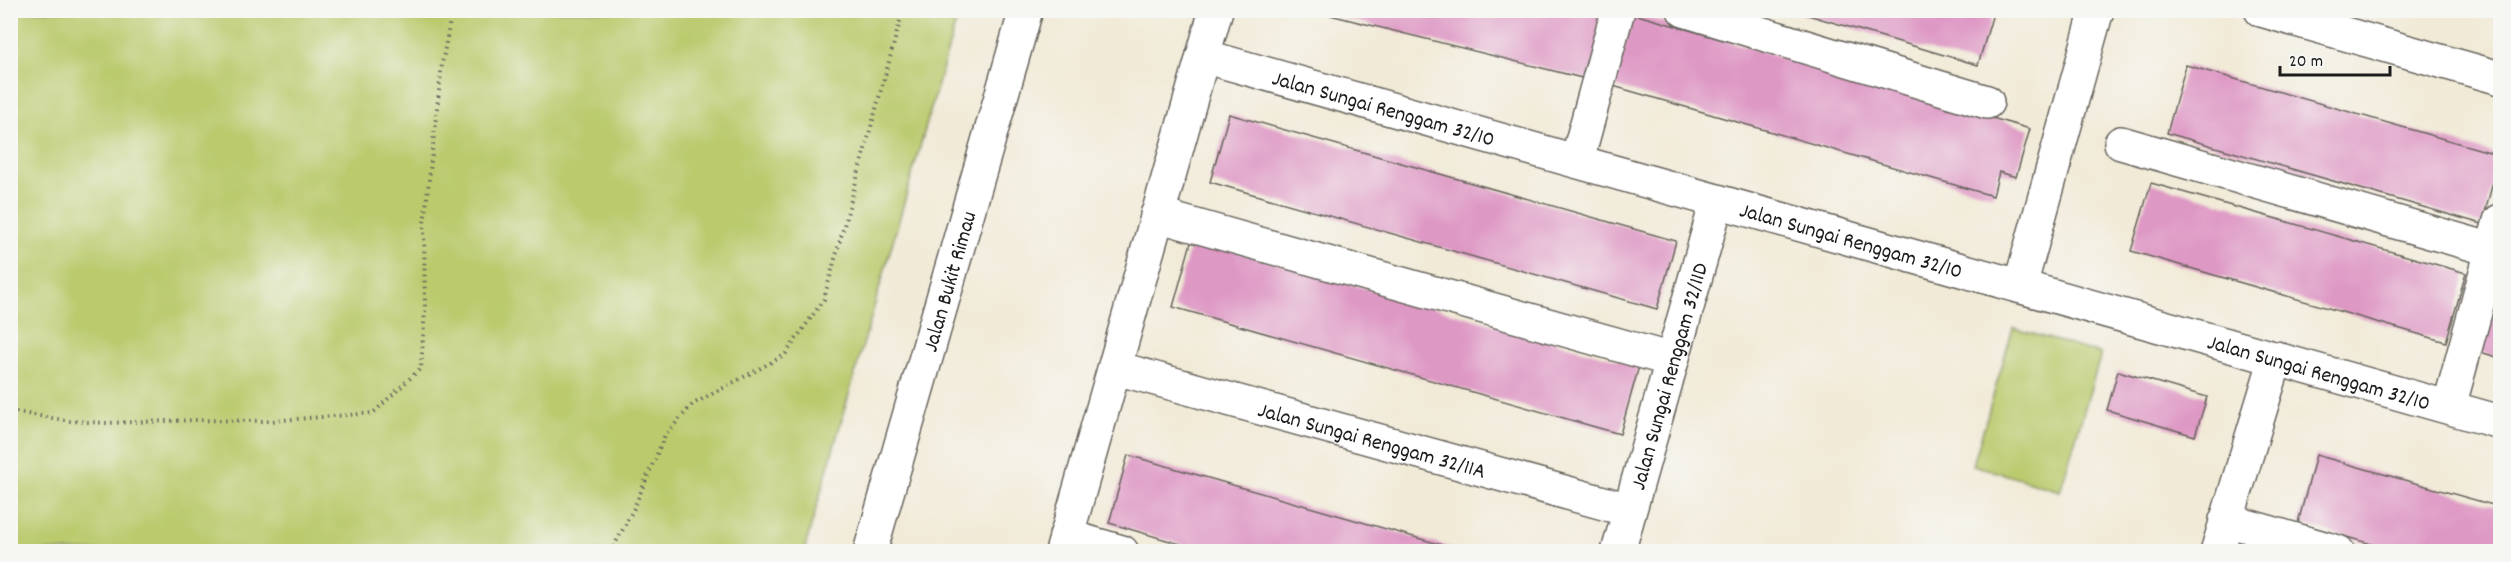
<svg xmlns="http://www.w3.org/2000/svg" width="2511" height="562" font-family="Dekko,sans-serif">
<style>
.green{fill:#baca6d;stroke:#6b7344;stroke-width:1.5}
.building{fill:#de98c4}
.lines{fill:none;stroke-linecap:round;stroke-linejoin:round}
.minor-casing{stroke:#67645d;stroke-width:36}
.path{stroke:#67645d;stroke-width:4;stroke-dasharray:1.5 4.5;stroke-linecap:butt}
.minor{stroke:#fff;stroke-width:33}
.labels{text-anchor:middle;stroke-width:4.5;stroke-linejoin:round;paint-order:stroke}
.street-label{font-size:22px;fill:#1c1c1c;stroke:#f6f6f2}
</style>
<rect width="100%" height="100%" fill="#f6f6f2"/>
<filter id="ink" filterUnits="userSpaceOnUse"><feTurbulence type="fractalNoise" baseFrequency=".0167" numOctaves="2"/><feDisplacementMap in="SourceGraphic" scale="12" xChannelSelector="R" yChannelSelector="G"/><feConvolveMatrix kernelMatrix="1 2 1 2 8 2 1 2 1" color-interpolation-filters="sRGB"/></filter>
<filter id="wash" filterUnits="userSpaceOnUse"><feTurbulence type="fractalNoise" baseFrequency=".008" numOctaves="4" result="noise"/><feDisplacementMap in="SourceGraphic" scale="24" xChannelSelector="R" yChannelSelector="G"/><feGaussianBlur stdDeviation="1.35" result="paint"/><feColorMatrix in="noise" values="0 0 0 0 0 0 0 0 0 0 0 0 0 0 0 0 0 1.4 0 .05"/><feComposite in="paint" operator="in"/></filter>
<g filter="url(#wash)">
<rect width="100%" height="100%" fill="#f1ead7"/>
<path class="green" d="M 10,11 L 959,11 L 804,551 L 11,551 Z
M 2013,328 L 2101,354 L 2060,491 L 1973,465 Z"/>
<g id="blocks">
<path class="building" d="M 1310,10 L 1607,10 L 1590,80 Z
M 1791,10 L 1994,10 L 1978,65 Z
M 1634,14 L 2030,129 L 2016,177 L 1999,172 L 1993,196 L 1613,86 Z
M 2186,65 L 2500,155 L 2482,224 L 2167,133 Z
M 1229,114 L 1676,241 L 1657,309 L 1210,182 Z
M 2151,183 L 2466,273 L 2446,342 L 2131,251 Z
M 1192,239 L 1639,366 L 1620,434 L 1173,307 Z
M 2500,284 L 2500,358 L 2480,352 Z
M 2118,371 L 2207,397 L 2195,436 L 2107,410 Z
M 1128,455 L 1463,551 L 1463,552 L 1207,552 L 1109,523 Z
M 2316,455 L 2500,507 L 2500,552 L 2399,552 L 2298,523 Z"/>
</g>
</g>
<g filter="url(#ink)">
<use href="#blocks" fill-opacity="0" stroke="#67645d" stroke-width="1.5"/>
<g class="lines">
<defs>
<g id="minor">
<path d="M 1684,10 L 1987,102"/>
<path d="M 2261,10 L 2500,78"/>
<path id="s1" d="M 1203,56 L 2500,422"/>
<path d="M 2121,143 L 2500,252"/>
<path d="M 1577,160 L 1618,10"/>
<path d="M 1157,215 L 1672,360"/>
<path d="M 2020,286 L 2097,10"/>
<path id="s2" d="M 1116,368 L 1629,510"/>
<path d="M 2449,407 L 2500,221"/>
<path d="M 2226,520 L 2338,552"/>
<path d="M 1066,536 L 1122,552"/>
<path id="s3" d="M 870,552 L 1026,10"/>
<path d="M 1062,552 L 1216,10"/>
<path id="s4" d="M 1618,552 L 1717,201"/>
<path d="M 2217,552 L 2276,358"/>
</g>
</defs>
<use href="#minor" class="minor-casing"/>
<path class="path" d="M 10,411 L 70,421 L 107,423 L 196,420 L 270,421 L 373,413 L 421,368 L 425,310 L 424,224 L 442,64 L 452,10
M 611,552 L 634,508 L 665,435 L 693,404 L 785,355 L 824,299 L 903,10"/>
<use href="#minor" class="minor"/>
</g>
</g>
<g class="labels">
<g class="street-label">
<text dy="8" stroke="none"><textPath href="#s1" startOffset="188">Jalan Sungai Renggam 32/10</textPath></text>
<text dy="8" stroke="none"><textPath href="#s1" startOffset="674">Jalan Sungai Renggam 32/10</textPath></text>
<text dy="8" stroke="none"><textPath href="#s3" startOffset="282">Jalan Bukit Rimau</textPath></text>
<text dy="8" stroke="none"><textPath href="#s1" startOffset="1160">Jalan Sungai Renggam 32/10</textPath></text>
<text dy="8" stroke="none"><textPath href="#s4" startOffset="183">Jalan Sungai Renggam 32/11D</textPath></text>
<text dy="8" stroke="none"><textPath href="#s2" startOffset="266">Jalan Sungai Renggam 32/11A</textPath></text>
</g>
</g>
<rect width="2511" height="562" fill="none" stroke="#f6f6f2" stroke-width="36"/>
<path d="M2280 66v9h110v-9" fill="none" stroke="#1c1c1c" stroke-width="3"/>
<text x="2289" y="66" font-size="18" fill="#1c1c1c" stroke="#f6f6f2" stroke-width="4.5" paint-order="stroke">20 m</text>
</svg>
